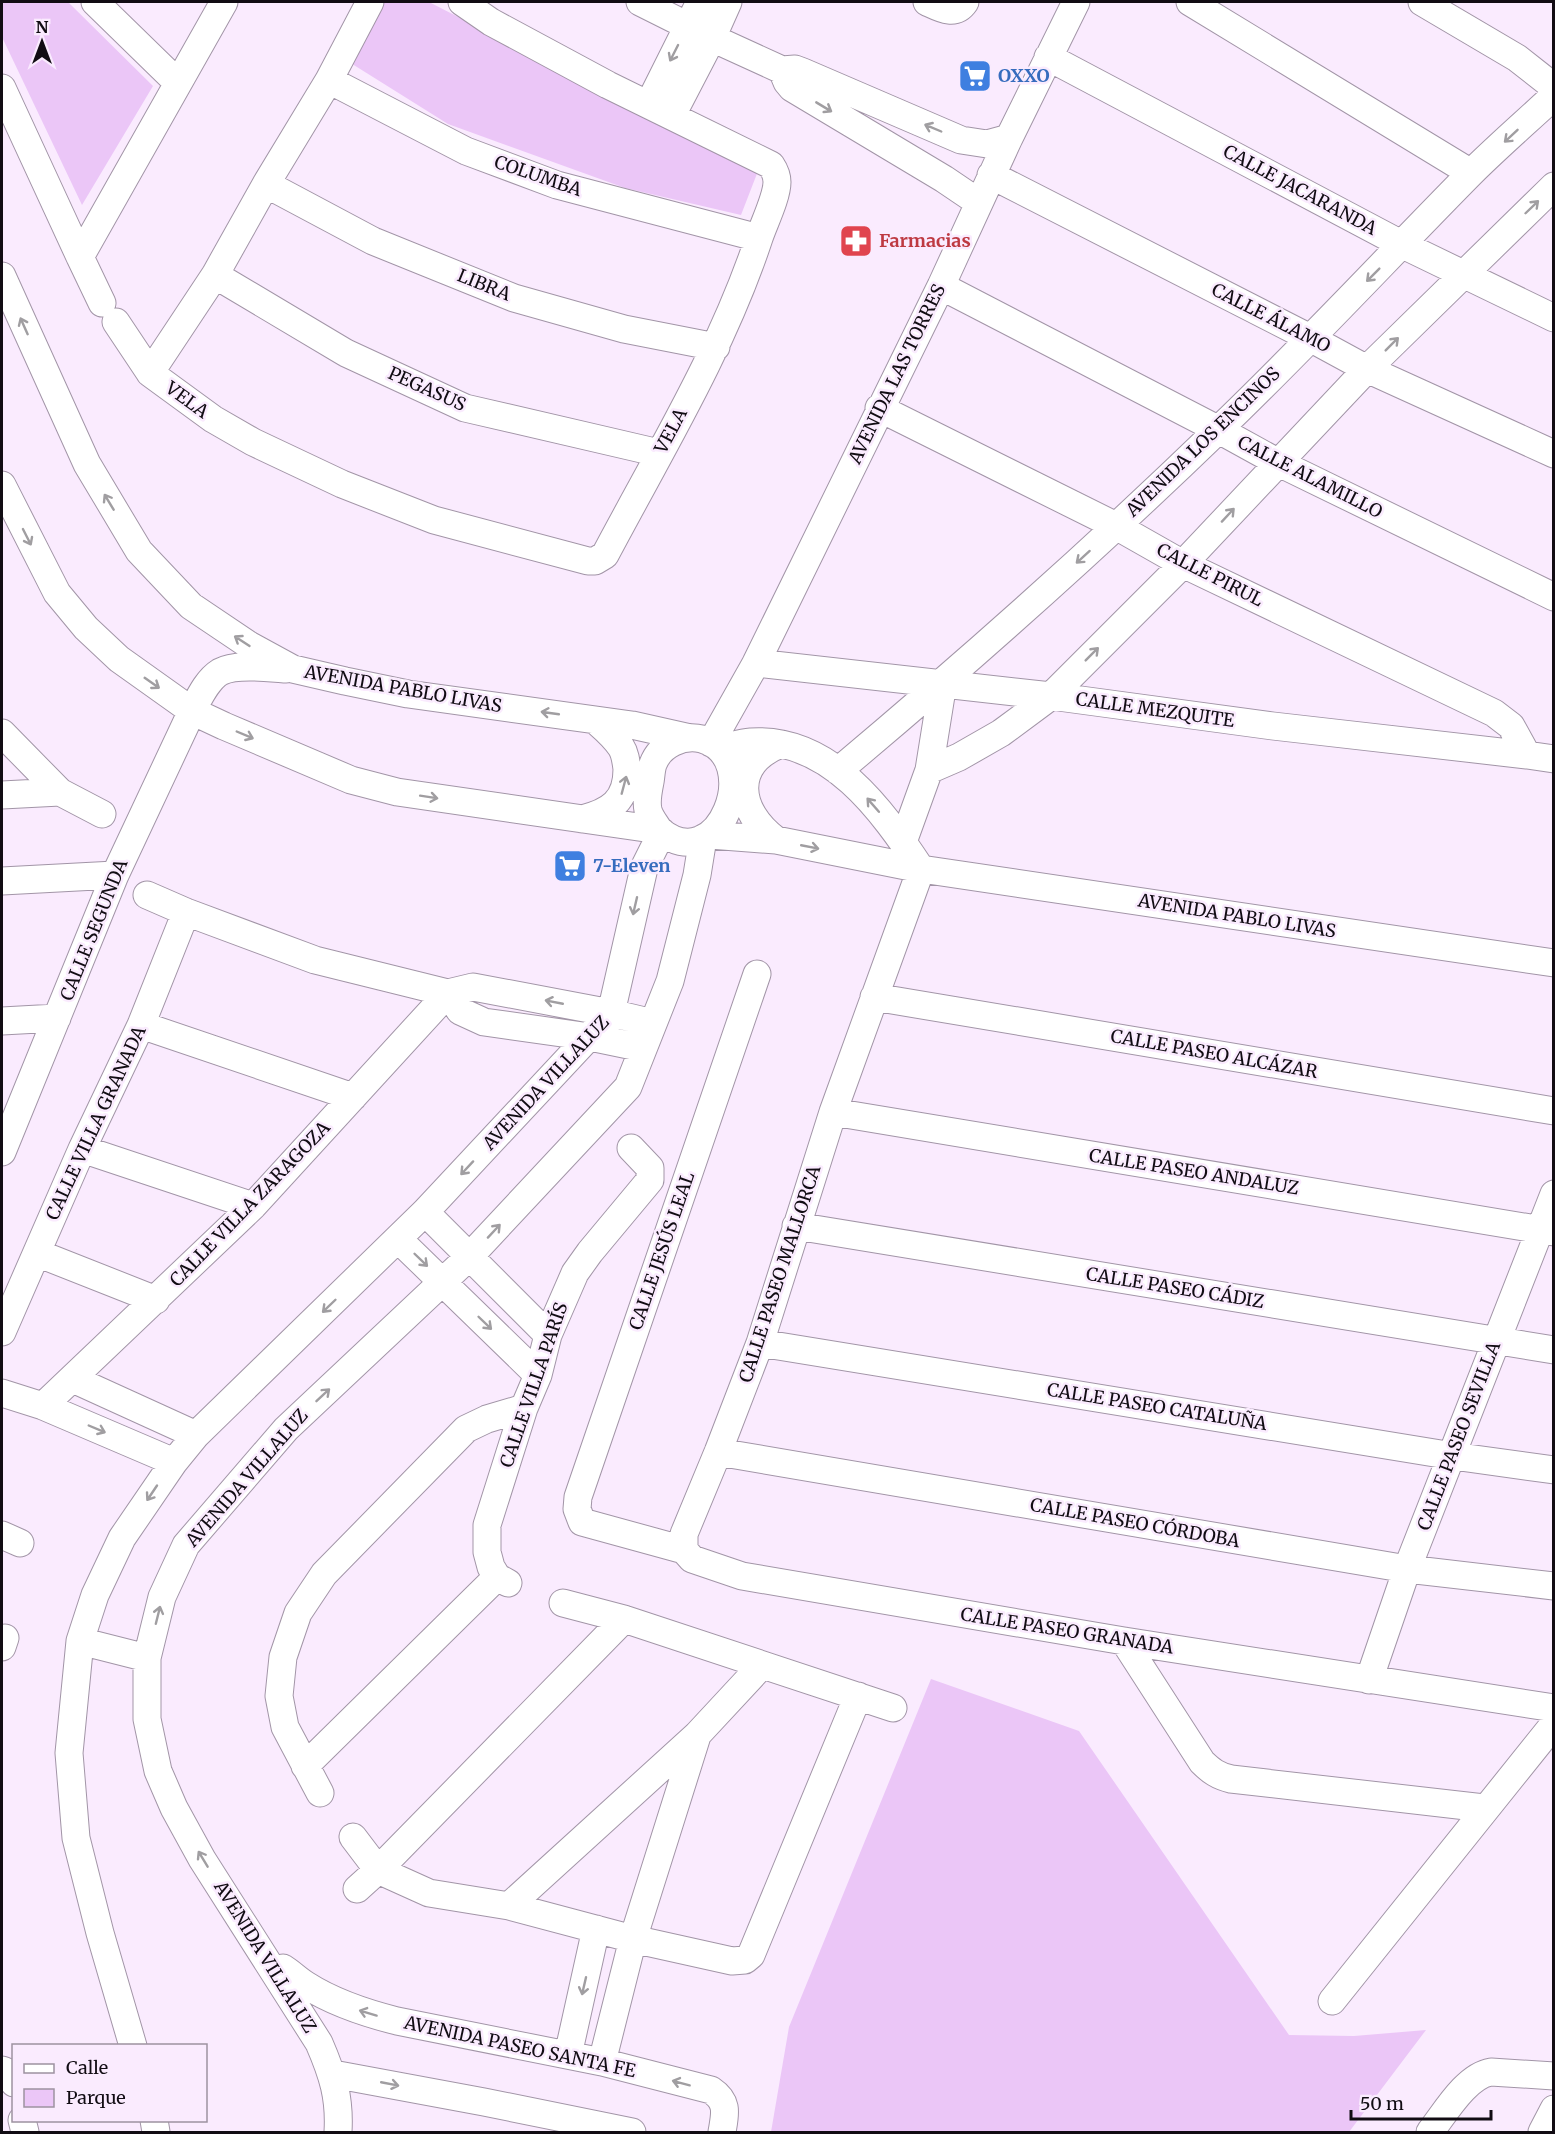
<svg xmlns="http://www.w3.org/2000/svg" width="1555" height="2134" font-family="Merriweather,serif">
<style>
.green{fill:#ebc6f7}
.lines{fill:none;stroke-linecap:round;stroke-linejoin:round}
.minor-casing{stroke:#a295a7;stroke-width:29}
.minor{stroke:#fff;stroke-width:27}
.oneway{stroke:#a09ea1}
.labels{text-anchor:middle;stroke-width:5;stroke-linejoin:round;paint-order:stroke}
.shop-label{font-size:18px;font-weight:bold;fill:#366cbe;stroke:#faebfe;text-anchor:start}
.street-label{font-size:18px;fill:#110c13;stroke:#faebfe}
.health-label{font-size:18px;font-weight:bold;fill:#be3a42;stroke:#faebfe;text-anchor:start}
</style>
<rect width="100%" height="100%" fill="#faebfe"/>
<path class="green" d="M 2,2 L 68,2 L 153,86 L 82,205 L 2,37 Z
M 382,2 L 429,2 L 758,171 L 741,215 L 625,188 L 448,124 L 349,62 Z
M 931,1679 L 1079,1731 L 1289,2035 L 1354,2036 L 1426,2030 L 1349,2132 L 771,2132 L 789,2027 Z"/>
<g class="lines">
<defs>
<path id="minor" d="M 95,2 L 177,82
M 640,2 L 712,38 L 782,70 L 795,69 L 803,72 L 961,140 L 987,144 L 1009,138
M 927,2 C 940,8 955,17 965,2
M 1190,2 L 1471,173
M 1422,2 L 1517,58 L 1554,87
M 1048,57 L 1403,245 L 1554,318
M 782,70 L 787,82 L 792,88 L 944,179 L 978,202
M 329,80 L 466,151 L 557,185 L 759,238
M 2,88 L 80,257 L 224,2
M 649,104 L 700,2
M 672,115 L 712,38 L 728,2
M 991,175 L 1310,338 L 1367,369 L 1554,454
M 266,184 L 373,241 L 514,298 L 624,329 L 716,347
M 80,257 L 102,303
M 215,275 L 346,353 L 465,408 L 659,453
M 2,276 L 87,464 L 139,551 L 191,606 L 249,645 L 293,669 L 345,681 L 408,694 L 632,725 L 690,738
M 941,286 L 1219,430 L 1277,462 L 1554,597
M 116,322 L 150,373 L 213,419 L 253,442 L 342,484 L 434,520 L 588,561 L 595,561 L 605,555 C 660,451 722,350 759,238 C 764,223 777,197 777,182 C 777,175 775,171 771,165 L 608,85 L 491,22 L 462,2
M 150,373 L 215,275 L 266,184 L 329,80 L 370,2
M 879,408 L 1116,526 L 1183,564 L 1494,713 L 1511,726 L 1527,755
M 2,485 L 57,593 L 86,628 L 119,659 L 192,711 L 224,726 L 351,780 L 397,792 L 659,830 C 719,881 766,757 702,739 C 683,734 660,745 653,764 C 651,770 651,777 650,782 C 648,792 646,801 648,810 C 650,818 655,823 659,830
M 756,663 L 1051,696 L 1273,726 L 1527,755 L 1554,759
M 2,733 L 60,792 L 102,814
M 711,743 L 756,663 L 941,286 L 1009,138 L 1076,2
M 719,748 C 730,746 741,743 751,742 C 830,737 882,810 921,869
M 929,770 L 959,757 L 1001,733 L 1051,696 L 1183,564 L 1367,369 L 1554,186
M 838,771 C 968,662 1095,549 1217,431 C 1304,348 1386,259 1470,174 C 1497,147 1526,122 1554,96
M 2,795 L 60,792
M 582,819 C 610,812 627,801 627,769 C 626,761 625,753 621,747 C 614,736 604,728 595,720
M 710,835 L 776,840 L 921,869 L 1554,963
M 776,840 C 737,811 730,764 781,744
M 903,842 L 929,770 L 943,683
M 2,881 L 115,875
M 147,895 L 186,912 L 315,960 L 448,993 L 473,987 L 611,1013 L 653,1023
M 757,974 L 578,1497 L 577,1509 L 582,1522 L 684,1550 L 692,1559 L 742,1576 L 1124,1641 L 1554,1708
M 448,993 L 460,1011 L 484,1022 L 590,1037 L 643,1048
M 874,997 L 1554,1111
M 2,1021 L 57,1018
M 141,1025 L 353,1097
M 833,1112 L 1554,1232
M 82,1149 L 253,1206
M 2,1152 L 115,875 L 192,711 C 199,698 207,680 220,672 C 236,663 269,668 286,669
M 425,1212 L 548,1335
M 796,1226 L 1554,1350
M 398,1239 L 538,1375
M 37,1253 L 156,1300
M 2,1332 L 82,1149 L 141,1025 L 186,912
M 760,1343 L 1453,1456 L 1554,1470
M 73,1379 L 196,1435
M 2,1393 L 43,1406 L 174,1462
M 43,1406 L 253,1206 L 448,993
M 718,1452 L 1407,1569 L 1554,1586
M 2,1535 L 20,1543
M 684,1550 L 684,1534 L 718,1452 L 760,1343 L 833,1112 L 921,869
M 508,1583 L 497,1577 L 491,1567 L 487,1552 L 487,1525 L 524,1408 L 538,1375 L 548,1335 L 575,1273 L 590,1252 L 650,1180 L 650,1168 L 631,1148
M 563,1603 L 624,1619 L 893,1708
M 80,1641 L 147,1658
M 1124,1641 L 1202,1762 C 1211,1771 1218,1776 1231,1779 L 1484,1808
M 2,1647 L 5,1638
M 1369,1680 L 1407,1569 L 1554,1194
M 305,1766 L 497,1577
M 320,1793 L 285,1727 L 279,1696 L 283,1657 L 298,1613 L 324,1574 L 466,1429 L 487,1419 L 524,1408
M 353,1837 L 378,1870 L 429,1893 L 509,1906 L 633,1939 L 732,1961 L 745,1960 L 751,1955 L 858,1696
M 357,1889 L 378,1870 L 624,1619
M 509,1906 L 697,1735 L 762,1665
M 275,1971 L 283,1968 C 291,1973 298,1980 306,1985 C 334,2003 365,2013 397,2021 L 602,2062 L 711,2090 C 729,2102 725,2114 722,2132
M 1332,2001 L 1554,1724
M 133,2046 L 100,1933 L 76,1838 L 69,1753 L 80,1641 L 95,1595 L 122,1538 L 174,1462 L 196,1435 L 425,1212 L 611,1013 L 644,868 L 662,832
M 568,2055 L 596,1929
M 602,2062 L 633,1939 L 697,1736
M 2,2070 L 5,2071 L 14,2083
M 333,2074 L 484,2102 L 632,2132
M 22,2120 L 25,2132
M 154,2120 L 156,2132
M 338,2132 C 340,2098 333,2075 319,2043 L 202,1859 L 174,1808 L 158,1771 L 147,1719 L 147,1658 L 162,1597 L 186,1545 L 286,1429 L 470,1256 L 628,1087 L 670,981 L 697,875 L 703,838
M 1430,2132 C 1445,2113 1466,2076 1491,2072 L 1554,2076
M 1542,2132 L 1554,2109"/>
</defs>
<use href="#minor" class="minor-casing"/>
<use href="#minor" class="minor"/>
</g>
<defs><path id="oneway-shaft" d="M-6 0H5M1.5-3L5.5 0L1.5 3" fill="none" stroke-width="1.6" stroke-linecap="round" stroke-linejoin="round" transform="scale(1.5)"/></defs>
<g class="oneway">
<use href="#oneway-shaft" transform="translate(674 53) rotate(117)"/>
<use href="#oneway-shaft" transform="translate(824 107) rotate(31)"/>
<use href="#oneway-shaft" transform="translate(933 128) rotate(-157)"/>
<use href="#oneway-shaft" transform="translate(1511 136) rotate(137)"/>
<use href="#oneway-shaft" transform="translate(1532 207) rotate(-44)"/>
<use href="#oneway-shaft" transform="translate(1373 275) rotate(135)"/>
<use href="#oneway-shaft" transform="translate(24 326) rotate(-114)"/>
<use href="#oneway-shaft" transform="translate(1392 344) rotate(-45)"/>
<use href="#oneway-shaft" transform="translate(109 502) rotate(-121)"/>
<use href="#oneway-shaft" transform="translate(1228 515) rotate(-47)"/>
<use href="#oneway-shaft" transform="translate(27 537) rotate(63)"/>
<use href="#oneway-shaft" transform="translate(1083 557) rotate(138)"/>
<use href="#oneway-shaft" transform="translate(242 641) rotate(-147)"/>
<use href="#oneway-shaft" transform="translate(1092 654) rotate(-45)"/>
<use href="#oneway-shaft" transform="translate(152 683) rotate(35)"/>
<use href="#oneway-shaft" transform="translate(550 713) rotate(-172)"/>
<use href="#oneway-shaft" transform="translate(245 735) rotate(23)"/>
<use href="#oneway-shaft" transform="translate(624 785) rotate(-75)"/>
<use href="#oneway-shaft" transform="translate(429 797) rotate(9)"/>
<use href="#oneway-shaft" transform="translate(873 805) rotate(-131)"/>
<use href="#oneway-shaft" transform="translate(810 847) rotate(11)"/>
<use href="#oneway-shaft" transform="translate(635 906) rotate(103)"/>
<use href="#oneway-shaft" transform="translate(554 1002) rotate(-169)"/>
<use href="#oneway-shaft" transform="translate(467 1168) rotate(133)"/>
<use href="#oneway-shaft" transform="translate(494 1231) rotate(-47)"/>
<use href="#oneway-shaft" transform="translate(421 1260) rotate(44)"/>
<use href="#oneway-shaft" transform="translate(329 1306) rotate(136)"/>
<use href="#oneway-shaft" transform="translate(485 1323) rotate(44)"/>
<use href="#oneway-shaft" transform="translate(323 1395) rotate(-43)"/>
<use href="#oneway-shaft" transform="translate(97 1429) rotate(23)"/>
<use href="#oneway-shaft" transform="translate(152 1493) rotate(124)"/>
<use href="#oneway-shaft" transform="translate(158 1615) rotate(-76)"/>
<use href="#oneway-shaft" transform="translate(203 1859) rotate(-121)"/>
<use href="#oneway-shaft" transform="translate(584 1986) rotate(103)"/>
<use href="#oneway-shaft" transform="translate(368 2013) rotate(-163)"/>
<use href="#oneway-shaft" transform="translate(681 2083) rotate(-165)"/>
<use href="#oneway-shaft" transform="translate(390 2084) rotate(11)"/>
</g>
<defs>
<symbol id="supermarket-square" viewBox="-11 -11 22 22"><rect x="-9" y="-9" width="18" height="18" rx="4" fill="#3f7fe0" stroke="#faebfe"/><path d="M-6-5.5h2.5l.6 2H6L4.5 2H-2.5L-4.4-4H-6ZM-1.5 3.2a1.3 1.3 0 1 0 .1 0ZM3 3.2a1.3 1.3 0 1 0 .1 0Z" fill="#fff"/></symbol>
<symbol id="pharmacy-square" viewBox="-11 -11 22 22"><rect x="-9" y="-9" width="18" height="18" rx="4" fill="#e0444e" stroke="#faebfe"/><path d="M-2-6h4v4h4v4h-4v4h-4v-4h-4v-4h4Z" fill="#fff"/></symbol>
</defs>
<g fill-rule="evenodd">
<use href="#supermarket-square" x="956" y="57" width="38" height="38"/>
<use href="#pharmacy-square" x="837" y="222" width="38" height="38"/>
<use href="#supermarket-square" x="551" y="847" width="38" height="38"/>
</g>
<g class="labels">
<g class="shop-label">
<text x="998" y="82">OXXO</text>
<text x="593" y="872">7-Eleven</text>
</g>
<g class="street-label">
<text transform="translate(538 176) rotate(19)" y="6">COLUMBA</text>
<text transform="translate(1300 190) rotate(28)" y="6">CALLE JACARANDA</text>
<text transform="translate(484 285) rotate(22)" y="6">LIBRA</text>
<text transform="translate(1271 318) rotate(27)" y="6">CALLE ÁLAMO</text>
<text transform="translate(897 374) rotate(-64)" y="6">AVENIDA LAS TORRES</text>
<text transform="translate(427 389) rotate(24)" y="6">PEGASUS</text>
<text transform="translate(187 400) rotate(36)" y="6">VELA</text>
<text transform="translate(671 431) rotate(-62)" y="6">VELA</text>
<text transform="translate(1203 442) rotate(-44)" y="6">AVENIDA LOS ENCINOS</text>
<text transform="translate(1310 477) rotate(27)" y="6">CALLE ALAMILLO</text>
<text transform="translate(1210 575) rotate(27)" y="6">CALLE PIRUL</text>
<text transform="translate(403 689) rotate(10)" y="6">AVENIDA PABLO LIVAS</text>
<text transform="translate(1155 710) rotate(8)" y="6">CALLE MEZQUITE</text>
<text transform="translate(1237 916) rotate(9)" y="6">AVENIDA PABLO LIVAS</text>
<text transform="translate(94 930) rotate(-68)" y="6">CALLE SEGUNDA</text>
<text transform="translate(1214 1054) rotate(10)" y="6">CALLE PASEO ALCÁZAR</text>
<text transform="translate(546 1083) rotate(-47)" y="6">AVENIDA VILLALUZ</text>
<text transform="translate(96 1123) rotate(-65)" y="6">CALLE VILLA GRANADA</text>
<text transform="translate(1194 1172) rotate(9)" y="6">CALLE PASEO ANDALUZ</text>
<text transform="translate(250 1204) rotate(-46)" y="6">CALLE VILLA ZARAGOZA</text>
<text transform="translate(662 1251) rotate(-71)" y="6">CALLE JESÚS LEAL</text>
<text transform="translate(780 1274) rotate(-72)" y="6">CALLE PASEO MALLORCA</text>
<text transform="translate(1175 1288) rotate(9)" y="6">CALLE PASEO CÁDIZ</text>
<text transform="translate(534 1385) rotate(-71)" y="6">CALLE VILLA PARÍS</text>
<text transform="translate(1157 1407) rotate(9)" y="6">CALLE PASEO CATALUÑA</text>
<text transform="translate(1459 1436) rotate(-69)" y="6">CALLE PASEO SEVILLA</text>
<text transform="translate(247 1478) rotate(-49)" y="6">AVENIDA VILLALUZ</text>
<text transform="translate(1135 1523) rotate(10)" y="6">CALLE PASEO CÓRDOBA</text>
<text transform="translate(1067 1631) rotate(9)" y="6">CALLE PASEO GRANADA</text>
<text transform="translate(265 1957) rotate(58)" y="6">AVENIDA VILLALUZ</text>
<text transform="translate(520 2047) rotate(12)" y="6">AVENIDA PASEO SANTA FE</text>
</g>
<g class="health-label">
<text x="879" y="247">Farmacias</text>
</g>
</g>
<rect width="1555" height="2134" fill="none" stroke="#110c13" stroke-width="6"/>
<rect x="12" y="2044" width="195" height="78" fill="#faebfe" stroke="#9d92a0" stroke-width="1.5"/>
<rect x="24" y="2064" width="30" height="9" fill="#ffffff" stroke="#9d92a0" stroke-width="1.5"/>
<text x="66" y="2074" font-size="18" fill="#110c13">Calle</text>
<rect x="24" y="2089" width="30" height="18" fill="#ebc6f7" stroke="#9d92a0" stroke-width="1.5"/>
<text x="66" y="2104" font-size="18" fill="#110c13">Parque</text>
<g transform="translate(42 42)" stroke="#faebfe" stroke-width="4.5" paint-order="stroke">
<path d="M0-4.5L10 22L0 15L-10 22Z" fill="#110c13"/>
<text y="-9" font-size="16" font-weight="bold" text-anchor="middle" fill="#110c13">N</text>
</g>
<path d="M1351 2110v9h140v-9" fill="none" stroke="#110c13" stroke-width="3"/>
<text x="1360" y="2110" font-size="18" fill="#110c13" stroke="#faebfe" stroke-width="4.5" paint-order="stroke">50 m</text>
</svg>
